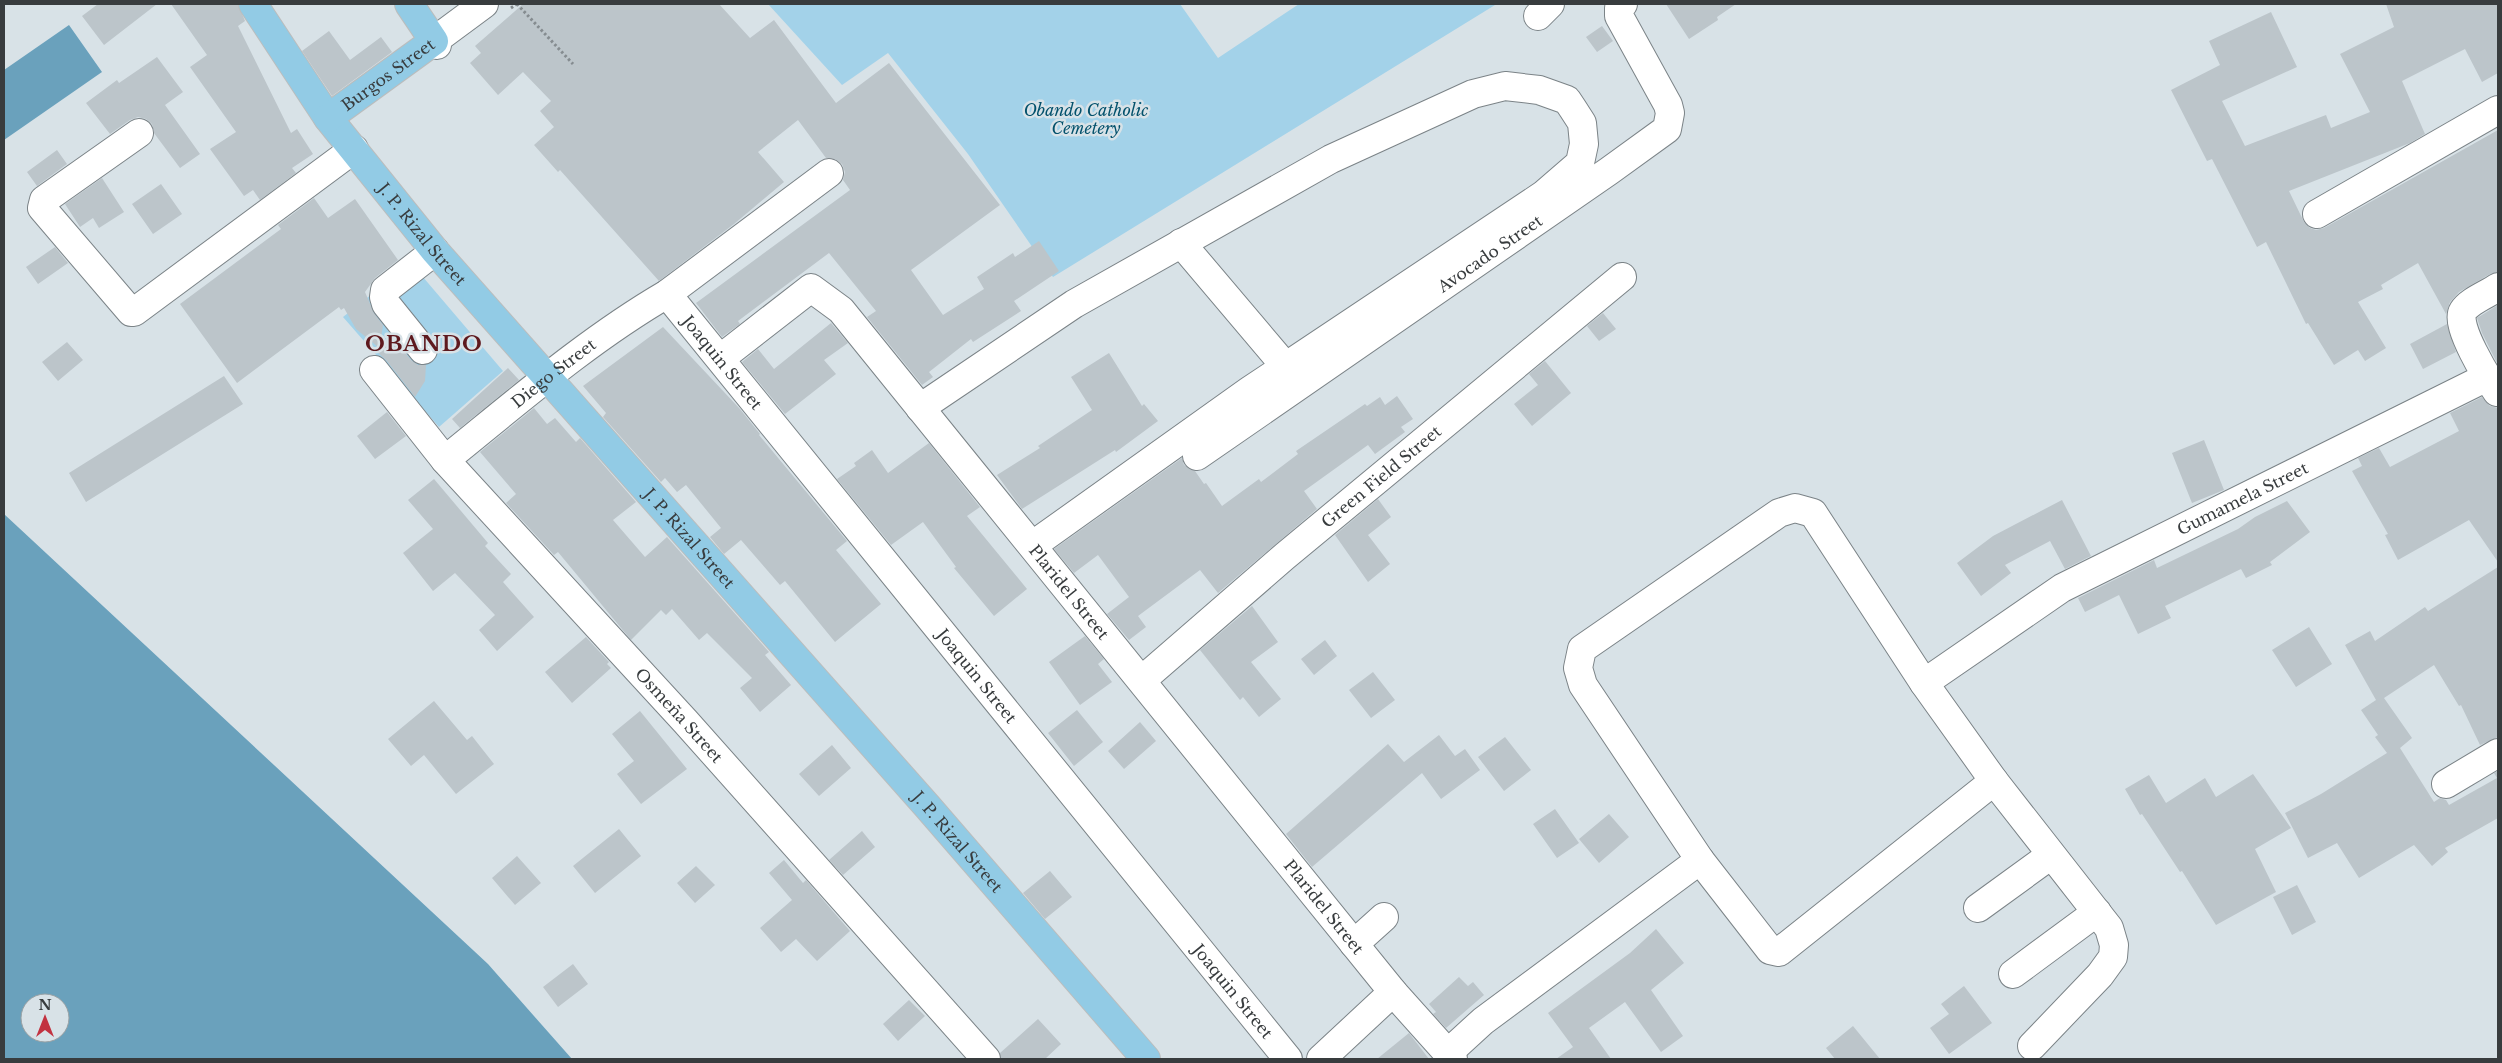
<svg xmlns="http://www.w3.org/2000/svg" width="2502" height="1063" font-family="'Libre Baskerville',serif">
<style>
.green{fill:#a3d2e9}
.water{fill:#6aa1bc;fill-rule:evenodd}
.building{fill:#bcc5ca}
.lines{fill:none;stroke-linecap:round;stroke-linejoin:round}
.minor-casing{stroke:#7b8387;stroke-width:30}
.major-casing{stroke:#bbbdbd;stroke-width:30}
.path{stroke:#858c90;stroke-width:3;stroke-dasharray:2.5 2.5;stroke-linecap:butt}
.minor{stroke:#fff;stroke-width:28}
.major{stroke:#92cbe5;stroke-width:28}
.labels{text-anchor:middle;stroke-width:5;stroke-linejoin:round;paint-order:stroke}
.street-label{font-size:16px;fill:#383c3e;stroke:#d8e2e7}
.park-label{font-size:16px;font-style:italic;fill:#03516c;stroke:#d8e2e7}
.district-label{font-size:21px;font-weight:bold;letter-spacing:1px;fill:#5e191e;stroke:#d8e2e7}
</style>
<rect width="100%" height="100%" fill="#d8e2e7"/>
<path class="green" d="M 768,4 L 1180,4 L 1218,58 L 1299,4 L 1495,5 L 1053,277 L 968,154 L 888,53 L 842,85 Z
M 411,263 L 503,371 L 439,427 L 343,317 Z"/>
<path class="water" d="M 69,25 L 102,72 L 4,140 L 4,70 Z
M 4,514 L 488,964 L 572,1059 L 4,1059 ZM 30,1003 L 60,1003 L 60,1033 L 30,1033 Z"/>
<path class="building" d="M 98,4 L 157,4 L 104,45 L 82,16 Z
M 171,4 L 238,4 L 245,21 L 238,26 L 291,133 L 297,129 L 313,154 L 292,168 L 296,173 L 260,200 L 253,190 L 244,196 L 210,149 L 236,132 L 190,67 L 207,55 Z
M 523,4 L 719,4 L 750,38 L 774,20 L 836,103 L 889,63 L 1000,205 L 911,270 L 943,315 L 984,289 L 977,277 L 1013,253 L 1015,257 L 1039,241 L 1059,271 L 1014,301 L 1021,311 L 973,342 L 971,339 L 929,372 L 933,377 L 922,385 L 867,317 L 876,311 L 829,253 L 738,321 L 740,324 L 722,337 L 696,303 L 850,190 L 843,180 L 845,172 L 842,164 L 835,159 L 826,158 L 798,120 L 758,152 L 784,182 L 734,224 L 659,281 L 560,170 L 558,172 L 534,145 L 554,127 L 540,111 L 551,101 L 523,72 L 498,95 L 470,63 L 481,53 L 475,46 Z
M 1666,4 L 1736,4 L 1717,17 L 1718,20 L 1689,39 Z
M 2386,4 L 2498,4 L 2498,73 L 2482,82 L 2465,49 L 2402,81 L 2425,134 L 2410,143 L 2289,191 L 2304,222 L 2310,228 L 2316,230 L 2324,228 L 2498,130 L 2498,272 L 2490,274 L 2459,292 L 2450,302 L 2446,314 L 2418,263 L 2381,285 L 2383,289 L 2358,302 L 2386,348 L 2365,361 L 2358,350 L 2334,365 L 2308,323 L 2306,324 L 2266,242 L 2257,247 L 2212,159 L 2207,161 L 2171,90 L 2220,65 L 2209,41 L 2271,12 L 2297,67 L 2222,101 L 2245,146 L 2326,115 L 2331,128 L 2370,112 L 2340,54 L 2394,27 Z
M 1602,26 L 1613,41 L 1597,52 L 1586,37 Z
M 329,31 L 350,60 L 381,37 L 392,52 L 332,96 L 302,51 Z
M 157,57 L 183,92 L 165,105 L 200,154 L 180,168 L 154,133 L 152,124 L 146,119 L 138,117 L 130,120 L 110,134 L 86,103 L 117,80 L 119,83 Z
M 57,150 L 67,164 L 37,186 L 27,172 Z
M 102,178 L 124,212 L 99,228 L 93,218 L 80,227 L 65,204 Z
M 161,184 L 182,214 L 153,234 L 132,204 Z
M 314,198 L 328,218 L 355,199 L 398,260 L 375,278 L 365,292 L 374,313 L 383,325 L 380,345 L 390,337 L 393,338 L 411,360 L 418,365 L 426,365 L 425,381 L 415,397 L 386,360 L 374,349 L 378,347 L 356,329 L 344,308 L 341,310 L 339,307 L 237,383 L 180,304 L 281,229 L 278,225 Z
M 55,247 L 68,263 L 38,284 L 26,267 Z
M 2498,305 L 2498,365 L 2482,333 L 2477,318 Z
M 1603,313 L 1616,329 L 1599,341 L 1587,326 Z
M 831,323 L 848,343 L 824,360 L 836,374 L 785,414 L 742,362 L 758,349 L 774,369 Z
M 2447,324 L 2456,352 L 2423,369 L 2410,344 Z
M 663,327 L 740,409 L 760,434 L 759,435 L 847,541 L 836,550 L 881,604 L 835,642 L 785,581 L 780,585 L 741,540 L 724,554 L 710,537 L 721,528 L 686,485 L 677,492 L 665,478 L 661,482 L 603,417 L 606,413 L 583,386 Z
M 67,342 L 83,360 L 58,381 L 42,362 Z
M 1109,353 L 1142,406 L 1144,404 L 1158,421 L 1116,452 L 1115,450 L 1022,509 L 997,475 L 1040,448 L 1038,446 L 1092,410 L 1071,377 Z
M 1545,361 L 1571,393 L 1532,426 L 1514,404 L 1538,385 L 1529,374 Z
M 508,368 L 519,380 L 460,428 L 452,419 Z
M 224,376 L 243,404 L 86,502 L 69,473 Z
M 1397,396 L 1413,419 L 1401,427 L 1405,432 L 1375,454 L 1368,445 L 1304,491 L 1317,509 L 1218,593 L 1200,570 L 1138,616 L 1146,627 L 1129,640 L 1107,614 L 1129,597 L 1098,555 L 1074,573 L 1054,549 L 1182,458 L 1184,465 L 1195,471 L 1204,484 L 1206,483 L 1222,506 L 1259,479 L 1261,482 L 1298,454 L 1296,451 L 1365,404 L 1367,406 L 1380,397 L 1385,405 Z
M 2482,397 L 2490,406 L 2498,408 L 2498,562 L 2469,520 L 2398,560 L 2385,535 L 2388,534 L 2352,471 L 2362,466 L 2358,458 L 2379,448 L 2390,467 L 2459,431 L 2450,413 Z
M 534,408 L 547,424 L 555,418 L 576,442 L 580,438 L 636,502 L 613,520 L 645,557 L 667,537 L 769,652 L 765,655 L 791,685 L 760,712 L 740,688 L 752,678 L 707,633 L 699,640 L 672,609 L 666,615 L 661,610 L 631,640 L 558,552 L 554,555 L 506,503 L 516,494 L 480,452 Z
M 387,412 L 406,436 L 375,459 L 357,436 Z
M 2204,440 L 2224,490 L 2192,503 L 2172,453 Z
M 929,443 L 980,507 L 967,516 L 1027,589 L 994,616 L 954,568 L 956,567 L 923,522 L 891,545 L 837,479 L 856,466 L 854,463 L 872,450 L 888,473 Z
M 434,479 L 488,543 L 485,546 L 511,574 L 503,582 L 534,617 L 497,651 L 479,630 L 495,615 L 455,573 L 433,591 L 403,553 L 433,529 L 408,500 Z
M 1378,499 L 1391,517 L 1368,535 L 1390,564 L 1368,582 L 1335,535 Z
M 2062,500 L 2091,556 L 2065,569 L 2050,541 L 2005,565 L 2011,573 L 1981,596 L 1957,563 L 1993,536 Z
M 2287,501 L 2310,532 L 2270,562 L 2272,565 L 2246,578 L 2241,569 L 2165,606 L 2171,618 L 2138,634 L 2119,595 L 2085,612 L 2078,598 L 2154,560 L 2157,568 L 2238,529 L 2255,517 Z
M 2498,567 L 2498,737 L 2480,745 L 2461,705 L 2459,706 L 2434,665 L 2384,698 L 2412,738 L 2400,748 L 2434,802 L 2440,798 L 2446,800 L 2449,805 L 2497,778 L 2494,773 L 2498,771 L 2498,818 L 2445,848 L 2448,852 L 2432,866 L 2414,845 L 2359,878 L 2337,843 L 2308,858 L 2285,813 L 2321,794 L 2387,753 L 2375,737 L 2378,735 L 2361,710 L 2376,700 L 2345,645 L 2370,631 L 2375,641 L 2425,607 L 2428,611 Z
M 1252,606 L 1278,642 L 1251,662 L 1281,699 L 1259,717 L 1243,697 L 1240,700 L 1200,650 Z
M 2309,627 L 2332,664 L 2296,687 L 2272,650 Z
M 1085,636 L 1104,659 L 1098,664 L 1112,682 L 1080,705 L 1049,662 Z
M 586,637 L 609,662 L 607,664 L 611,668 L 572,703 L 545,672 Z
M 1325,640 L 1337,656 L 1314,675 L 1301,659 Z
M 1373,672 L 1395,700 L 1371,718 L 1349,690 Z
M 434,701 L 467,740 L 472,736 L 494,764 L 456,794 L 424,755 L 411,766 L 388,739 Z
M 1077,710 L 1103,742 L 1074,766 L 1048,733 Z
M 640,711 L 687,769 L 641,804 L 617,774 L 634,761 L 612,734 Z
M 1140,722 L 1156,741 L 1124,769 L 1108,751 Z
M 1439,735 L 1455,756 L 1465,749 L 1480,770 L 1441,799 L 1422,773 L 1312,867 L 1286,834 L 1388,744 L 1404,762 Z
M 1505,737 L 1531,770 L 1504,791 L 1478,757 Z
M 832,745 L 851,768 L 819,796 L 799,774 Z
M 2253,774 L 2291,828 L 2255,849 L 2276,892 L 2216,925 L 2182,871 L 2180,872 L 2142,814 L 2140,815 L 2125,789 L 2149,775 L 2166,803 L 2205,778 L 2216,797 Z
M 1555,809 L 1579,843 L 1557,858 L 1533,824 Z
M 1609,814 L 1629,837 L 1599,863 L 1579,839 Z
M 619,829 L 641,856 L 595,893 L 573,866 Z
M 862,831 L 875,847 L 843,875 L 829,860 Z
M 517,856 L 541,883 L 515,905 L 492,878 Z
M 784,860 L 803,883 L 806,880 L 850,931 L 817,961 L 796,939 L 781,952 L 760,928 L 792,900 L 769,873 Z
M 696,866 L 715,885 L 695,903 L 677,883 Z
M 1050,871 L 1072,897 L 1045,919 L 1023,893 Z
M 2297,885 L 2316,922 L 2292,935 L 2273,897 Z
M 1656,929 L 1684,963 L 1651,990 L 1683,1036 L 1661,1052 L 1625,1002 L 1589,1028 L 1611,1059 L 1556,1059 L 1573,1047 L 1548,1013 L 1630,953 Z
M 573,964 L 588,984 L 558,1007 L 543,987 Z
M 1459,977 L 1468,986 L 1473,982 L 1484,995 L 1446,1028 L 1433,1014 L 1436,1012 L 1429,1004 Z
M 1964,986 L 1992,1023 L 1949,1054 L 1930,1028 L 1949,1014 L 1941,1004 Z
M 909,1000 L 925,1016 L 898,1041 L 883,1024 Z
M 1038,1019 L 1061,1044 L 1045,1059 L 1001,1059 L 1000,1053 Z
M 1853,1026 L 1880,1059 L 1835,1059 L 1826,1048 Z
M 1409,1033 L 1429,1059 L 1377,1059 Z"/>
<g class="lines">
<defs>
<g id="minor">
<path d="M 1538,16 L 1550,4"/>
<path d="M 437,45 L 434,41 L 484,4"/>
<path d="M 139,133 L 44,200 L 42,208 L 131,312 L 134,312 L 354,149"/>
<path d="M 2317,214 L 2498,110"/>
<path d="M 1181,243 L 1286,367"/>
<path id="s1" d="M 667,294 L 1288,1059"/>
<path d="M 423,350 L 386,304 L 384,297 L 385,290 L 435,251"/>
<path id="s2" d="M 721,358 L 811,288 L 841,310 L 1393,992 L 1453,1059"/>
<path id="s3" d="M 374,370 L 445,460 L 685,721 L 986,1059"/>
<path d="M 2497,392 C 2488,379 2454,325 2463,311 C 2469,301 2488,294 2498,287"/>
<path d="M 920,408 L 1074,304 L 1331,159 L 1473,94 L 1505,86 L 1539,90 L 1567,100 L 1573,109 L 1582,123 L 1584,144 L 1580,163 L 1543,195 L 1249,391 L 1033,545"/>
<path id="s4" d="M 1197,456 L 1609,171 L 1667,129 L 1670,113 L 1668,105 L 1619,16 L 1619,8 L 1623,4"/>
<path id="s5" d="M 445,460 C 517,402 588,340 667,294 L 829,173"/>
<path d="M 1795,508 L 1813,513 L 1924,683 L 1994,781 L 1779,952 L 1770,950 L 1700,860 L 1583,685 L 1578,668 L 1582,649 L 1779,513 Z"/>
<path id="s6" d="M 1142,680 L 1285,556 L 1622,277"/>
<path id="s7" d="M 1924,683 L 2062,588 L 2487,377"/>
<path d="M 1994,781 L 2109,928 L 2114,945 L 2113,957 L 2100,975 L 2032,1046"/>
<path d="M 2446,784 L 2498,753"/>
<path d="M 1978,908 L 2051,855"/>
<path d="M 1354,944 L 1384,917"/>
<path d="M 2013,974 L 2097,912"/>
<path d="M 1448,1053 L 1483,1021 L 1700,860"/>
<path d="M 1321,1059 L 1393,992"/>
</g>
<g id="major">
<path id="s8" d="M 253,4 L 328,118 L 435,251 L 927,806 L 1146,1059"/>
<path id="s9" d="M 328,118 L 434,41 L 409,4"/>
</g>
</defs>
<use href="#minor" class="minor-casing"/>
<use href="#major" class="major-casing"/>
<path class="path" d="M 517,4 L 573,64
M 511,8 L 517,4"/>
<use href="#minor" class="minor"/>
<use href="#major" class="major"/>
</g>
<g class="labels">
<g class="street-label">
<text dy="6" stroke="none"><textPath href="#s9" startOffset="74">Burgos Street</textPath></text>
<text dy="6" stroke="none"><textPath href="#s8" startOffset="286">J. P. Rizal Street</textPath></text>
<text dy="6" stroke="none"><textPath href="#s4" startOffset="356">Avocado Street</textPath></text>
<text dy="6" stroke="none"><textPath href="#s1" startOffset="88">Joaquin Street</textPath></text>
<text dy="6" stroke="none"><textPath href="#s5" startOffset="139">Diego Street</textPath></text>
<text dy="6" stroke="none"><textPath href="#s6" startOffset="314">Green Field Street</textPath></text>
<text dy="6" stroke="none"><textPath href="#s7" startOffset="369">Gumamela Street</textPath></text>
<text dy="6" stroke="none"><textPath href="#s8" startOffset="691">J. P. Rizal Street</textPath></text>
<text dy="6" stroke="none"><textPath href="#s2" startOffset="514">Plaridel Street</textPath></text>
<text dy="6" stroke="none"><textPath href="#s1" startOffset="492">Joaquin Street</textPath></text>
<text dy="6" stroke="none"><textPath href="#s3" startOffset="461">Osmeña Street</textPath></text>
<text dy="6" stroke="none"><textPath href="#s8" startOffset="1096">J. P. Rizal Street</textPath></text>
<text dy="6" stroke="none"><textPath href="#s2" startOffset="919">Plaridel Street</textPath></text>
<text dy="6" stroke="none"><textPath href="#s1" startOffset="898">Joaquin Street</textPath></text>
</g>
<g class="park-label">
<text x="1086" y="116">Obando Catholic<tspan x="1086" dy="18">Cemetery</tspan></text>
</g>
<g class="district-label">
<text x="424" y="351">OBANDO</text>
</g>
</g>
<rect width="2502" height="1063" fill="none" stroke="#383c3e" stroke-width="10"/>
<g transform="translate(45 1018)"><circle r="24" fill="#d8e2e7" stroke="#98a0a3"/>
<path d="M0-4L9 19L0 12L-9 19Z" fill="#c23240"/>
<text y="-8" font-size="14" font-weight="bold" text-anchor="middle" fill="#383c3e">N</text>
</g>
</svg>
